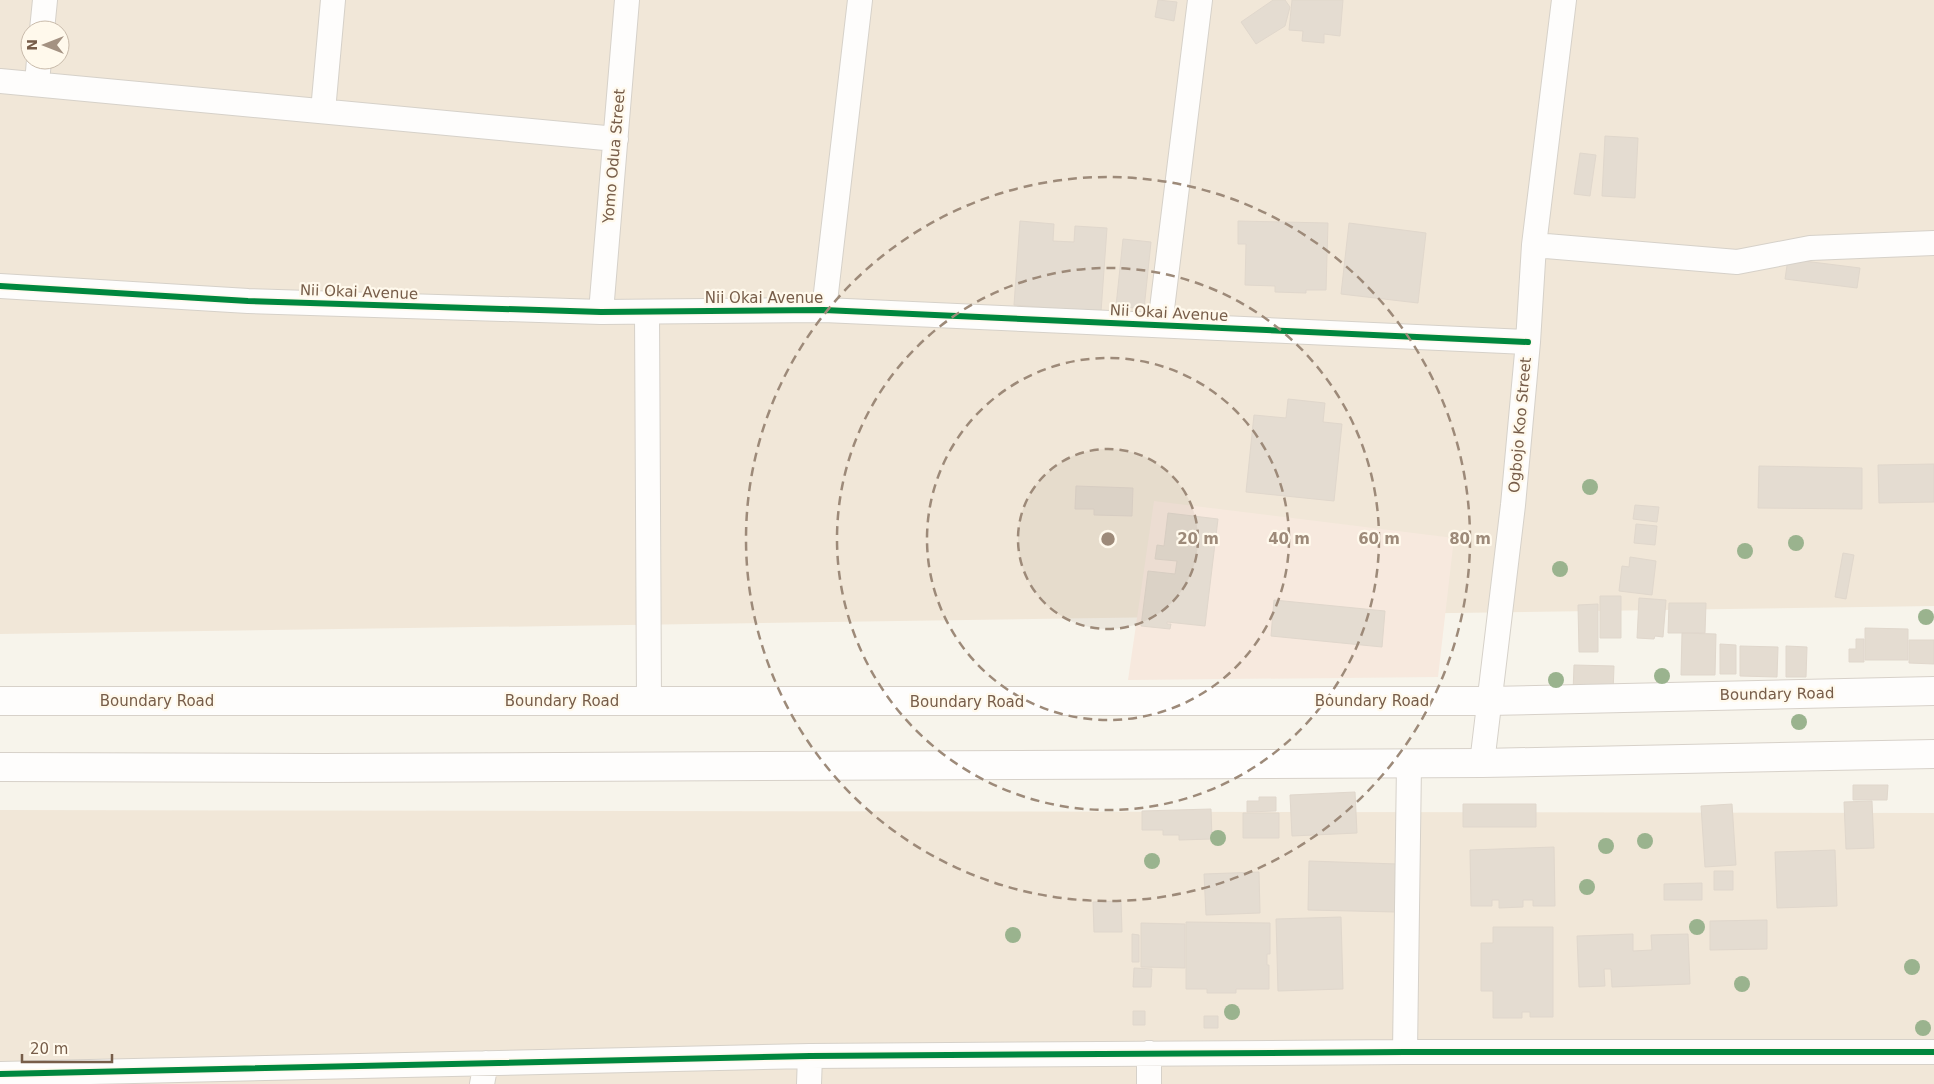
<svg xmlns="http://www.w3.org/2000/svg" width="1934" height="1084" font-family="'DejaVu Sans',sans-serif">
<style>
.residential{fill:#f1e7d8;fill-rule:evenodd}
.commercial{fill:#f7e9de}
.building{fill:#e4dcd1;stroke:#e0d7cc}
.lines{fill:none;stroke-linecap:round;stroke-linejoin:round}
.minor-casing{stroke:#d6d1c9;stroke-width:26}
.secondary-casing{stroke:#d7d1c9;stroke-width:30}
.minor{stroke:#fefdfc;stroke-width:24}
.secondary{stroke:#fefdfc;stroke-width:28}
.cycleway-casing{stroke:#fff9ec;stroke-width:9}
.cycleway{stroke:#00873e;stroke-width:6}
.tree{fill:#9ab38e}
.ring{fill:none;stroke:#9d8a79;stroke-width:2.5;stroke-dasharray:9 6}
.labels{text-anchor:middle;stroke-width:4.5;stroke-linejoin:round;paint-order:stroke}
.street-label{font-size:15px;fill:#775d49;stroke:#fff9ec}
.centre{fill:#9d8a79;stroke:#fff9ec;stroke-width:2.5}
.ring-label{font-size:15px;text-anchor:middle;font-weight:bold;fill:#9d8a79;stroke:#fff9ec;stroke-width:4.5;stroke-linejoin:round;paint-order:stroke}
</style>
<rect width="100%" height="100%" fill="#f7f4eb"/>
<path class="residential" d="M 0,0 L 1934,0 L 1934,606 L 0,634 ZM 30,30 L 60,30 L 60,60 L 30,60 Z
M 0,810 L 1934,813 L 1934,1084 L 0,1084 Z"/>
<path class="commercial" d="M 1154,501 L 1454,538 L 1438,677 L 1128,680 Z"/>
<path class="building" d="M 1158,0 L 1177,2 L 1174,21 L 1155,17 Z
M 1273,0 L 1285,0 L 1290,7 L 1285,26 L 1256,44 L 1241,22 Z
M 1292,0 L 1343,0 L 1340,36 L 1324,34 L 1324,43 L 1302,41 L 1303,31 L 1289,30 Z
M 1605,136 L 1638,138 L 1635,198 L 1602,196 Z
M 1580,153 L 1596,155 L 1590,196 L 1574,194 Z
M 1020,221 L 1054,224 L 1053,241 L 1074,242 L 1075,226 L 1107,228 L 1101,312 L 1014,305 Z
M 1238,221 L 1328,223 L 1326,290 L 1306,290 L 1306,293 L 1275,292 L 1275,286 L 1245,285 L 1246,244 L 1238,244 Z
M 1349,223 L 1426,233 L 1418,303 L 1341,294 Z
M 1123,239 L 1151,242 L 1144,309 L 1116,306 Z
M 1788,259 L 1860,268 L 1857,288 L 1785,279 Z
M 1288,399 L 1325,403 L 1323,422 L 1342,424 L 1334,501 L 1246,492 L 1254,415 L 1286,418 Z
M 1934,464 L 1934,502 L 1879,503 L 1878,465 Z
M 1759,466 L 1862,468 L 1862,509 L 1758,508 Z
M 1076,486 L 1133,488 L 1132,516 L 1094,515 L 1094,509 L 1075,509 Z
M 1635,505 L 1659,507 L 1657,522 L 1633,519 Z
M 1168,513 L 1218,519 L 1205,626 L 1167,622 L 1167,624 L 1171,624 L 1170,629 L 1141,626 L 1148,571 L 1175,574 L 1177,561 L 1155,559 L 1157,545 L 1164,546 Z
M 1636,524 L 1657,526 L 1655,545 L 1634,543 Z
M 1843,553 L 1854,555 L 1846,599 L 1835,597 Z
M 1630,557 L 1656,561 L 1652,595 L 1619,591 L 1622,566 L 1629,567 Z
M 1600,596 L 1621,596 L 1621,638 L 1600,638 Z
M 1639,598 L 1666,600 L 1663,637 L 1655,636 L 1654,639 L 1637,638 Z
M 1274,600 L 1385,611 L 1382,647 L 1271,636 Z
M 1669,603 L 1706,603 L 1705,633 L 1668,633 Z
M 1598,604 L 1598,652 L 1579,652 L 1578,605 Z
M 1865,628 L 1908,629 L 1908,660 L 1865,660 Z
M 1682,633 L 1716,634 L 1715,675 L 1681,675 Z
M 1856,639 L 1864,639 L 1864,662 L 1849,662 L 1849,649 L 1856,649 Z
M 1909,640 L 1934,640 L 1934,664 L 1909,663 Z
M 1720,644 L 1736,645 L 1736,674 L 1720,674 Z
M 1740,646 L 1778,647 L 1777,677 L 1740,676 Z
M 1786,646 L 1807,647 L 1806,677 L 1786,677 Z
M 1574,665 L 1614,666 L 1613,694 L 1573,693 Z
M 1853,785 L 1888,785 L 1887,800 L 1853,800 Z
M 1355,792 L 1357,833 L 1292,836 L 1290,795 Z
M 1259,797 L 1276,797 L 1276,811 L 1247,812 L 1247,801 L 1259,801 Z
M 1872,801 L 1874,848 L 1846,849 L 1844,802 Z
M 1463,804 L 1536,804 L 1536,827 L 1463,827 Z
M 1732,804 L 1736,865 L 1705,867 L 1701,806 Z
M 1211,809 L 1212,839 L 1179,840 L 1179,835 L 1163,835 L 1163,830 L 1142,830 L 1142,811 Z
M 1243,813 L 1279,813 L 1279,838 L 1243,838 Z
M 1554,847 L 1555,906 L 1533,906 L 1533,900 L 1523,900 L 1523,907 L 1499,908 L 1499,900 L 1492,900 L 1492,906 L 1471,906 L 1470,850 Z
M 1835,850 L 1837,906 L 1777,908 L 1775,852 Z
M 1309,861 L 1397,864 L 1396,912 L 1308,910 Z
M 1714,871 L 1733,871 L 1733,890 L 1714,890 Z
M 1259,872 L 1260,913 L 1206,915 L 1204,874 Z
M 1702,883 L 1702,900 L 1664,900 L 1664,884 Z
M 1121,901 L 1122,932 L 1094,932 L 1093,902 Z
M 1341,917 L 1343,989 L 1278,991 L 1276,919 Z
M 1767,920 L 1767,949 L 1710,950 L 1710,921 Z
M 1186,922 L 1270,923 L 1270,954 L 1267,954 L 1267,965 L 1269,965 L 1269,989 L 1236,989 L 1236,993 L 1207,993 L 1207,989 L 1186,989 Z
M 1141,923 L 1185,924 L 1185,968 L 1141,967 Z
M 1493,927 L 1553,927 L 1553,1017 L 1530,1017 L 1530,1012 L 1522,1012 L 1522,1018 L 1493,1018 L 1493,991 L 1481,991 L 1481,943 L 1493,943 Z
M 1132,934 L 1139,935 L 1139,962 L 1132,962 Z
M 1633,934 L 1633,951 L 1652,950 L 1651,935 L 1688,934 L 1690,984 L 1612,987 L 1611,969 L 1604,969 L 1605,986 L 1579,987 L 1577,936 Z
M 1134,968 L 1152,969 L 1151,987 L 1133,987 Z
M 1133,1011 L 1145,1011 L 1145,1025 L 1133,1025 Z
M 1204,1016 L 1218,1016 L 1218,1028 L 1204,1028 Z"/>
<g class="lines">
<defs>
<path id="minor" d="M 42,30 L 45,0
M 0,81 L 616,139
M 37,83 L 39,60
M 323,111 L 333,0
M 1534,245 L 1737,262 L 1810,248 L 1934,243
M 0,286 L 248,301 L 601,312 L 824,310 L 1528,342
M 824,310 L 860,0
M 601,312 L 627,0
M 647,312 L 649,702
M 1160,325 L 1200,0
M 1482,763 L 1513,505 L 1528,342 L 1534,245 L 1564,0
M 1405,1052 L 1409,764
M 0,1074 L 810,1056 L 1405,1052 L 1934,1052
M 482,1084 L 486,1063
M 809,1084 L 810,1056
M 1149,1084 L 1149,1053"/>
<path id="secondary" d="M 0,701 L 1489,701 L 1934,691
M 0,767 L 322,768 L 1482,763 L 1934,754"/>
</defs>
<use href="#minor" class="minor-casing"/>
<use href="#secondary" class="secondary-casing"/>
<use href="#minor" class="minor"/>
<use href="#secondary" class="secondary"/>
<defs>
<path id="cycleway" d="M 0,286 L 248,301 L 601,312 L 824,310 L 1528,342
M 0,1074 L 810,1056 L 1405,1052 L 1934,1052"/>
</defs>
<use href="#cycleway" class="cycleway-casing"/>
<use href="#cycleway" class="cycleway"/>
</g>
<g class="tree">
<circle cx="1590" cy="487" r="8"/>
<circle cx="1796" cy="543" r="8"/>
<circle cx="1745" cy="551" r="8"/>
<circle cx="1560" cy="569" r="8"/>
<circle cx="1926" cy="617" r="8"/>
<circle cx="1662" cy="676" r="8"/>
<circle cx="1556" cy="680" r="8"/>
<circle cx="1799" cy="722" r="8"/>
<circle cx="1218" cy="838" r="8"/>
<circle cx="1645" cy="841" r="8"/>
<circle cx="1606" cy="846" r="8"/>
<circle cx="1152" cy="861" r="8"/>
<circle cx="1587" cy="887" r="8"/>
<circle cx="1697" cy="927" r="8"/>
<circle cx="1013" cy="935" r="8"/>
<circle cx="1912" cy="967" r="8"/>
<circle cx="1742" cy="984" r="8"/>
<circle cx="1232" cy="1012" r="8"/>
<circle cx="1923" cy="1028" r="8"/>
</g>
<circle cx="1108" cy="539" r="90" fill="#9d8a79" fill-opacity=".12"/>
<g class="ring">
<circle cx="1108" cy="539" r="90"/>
<circle cx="1108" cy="539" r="181"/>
<circle cx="1108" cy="539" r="271"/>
<circle cx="1108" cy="539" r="362"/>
</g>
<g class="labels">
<g class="street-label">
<text transform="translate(614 156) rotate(-85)" y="5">Yomo Odua Street</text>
<text transform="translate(359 292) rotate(2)" y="5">Nii Okai Avenue</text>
<text x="764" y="303">Nii Okai Avenue</text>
<text transform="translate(1169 313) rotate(3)" y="5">Nii Okai Avenue</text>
<text transform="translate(1520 425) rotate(-85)" y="5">Ogbojo Koo Street</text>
<text transform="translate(1777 694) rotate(-1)" y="5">Boundary Road</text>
<text x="157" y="706">Boundary Road</text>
<text x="562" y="706">Boundary Road</text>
<text x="1372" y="706">Boundary Road</text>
<text x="967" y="707">Boundary Road</text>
</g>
</g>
<circle cx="1108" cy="539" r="8" class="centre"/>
<g class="ring-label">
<text x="1198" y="544">20 m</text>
<text x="1289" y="544">40 m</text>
<text x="1379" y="544">60 m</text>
<text x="1470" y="544">80 m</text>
</g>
<g transform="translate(45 45) rotate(270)"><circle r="24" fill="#fff9ec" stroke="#c9bbab"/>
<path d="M0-4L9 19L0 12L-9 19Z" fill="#a49282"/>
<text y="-8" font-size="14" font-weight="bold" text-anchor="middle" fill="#775d49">N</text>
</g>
<path d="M22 1054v8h90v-8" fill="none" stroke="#775d49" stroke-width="2.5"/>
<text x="30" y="1054" font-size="15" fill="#775d49" stroke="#fff9ec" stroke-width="4" paint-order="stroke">20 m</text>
</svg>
